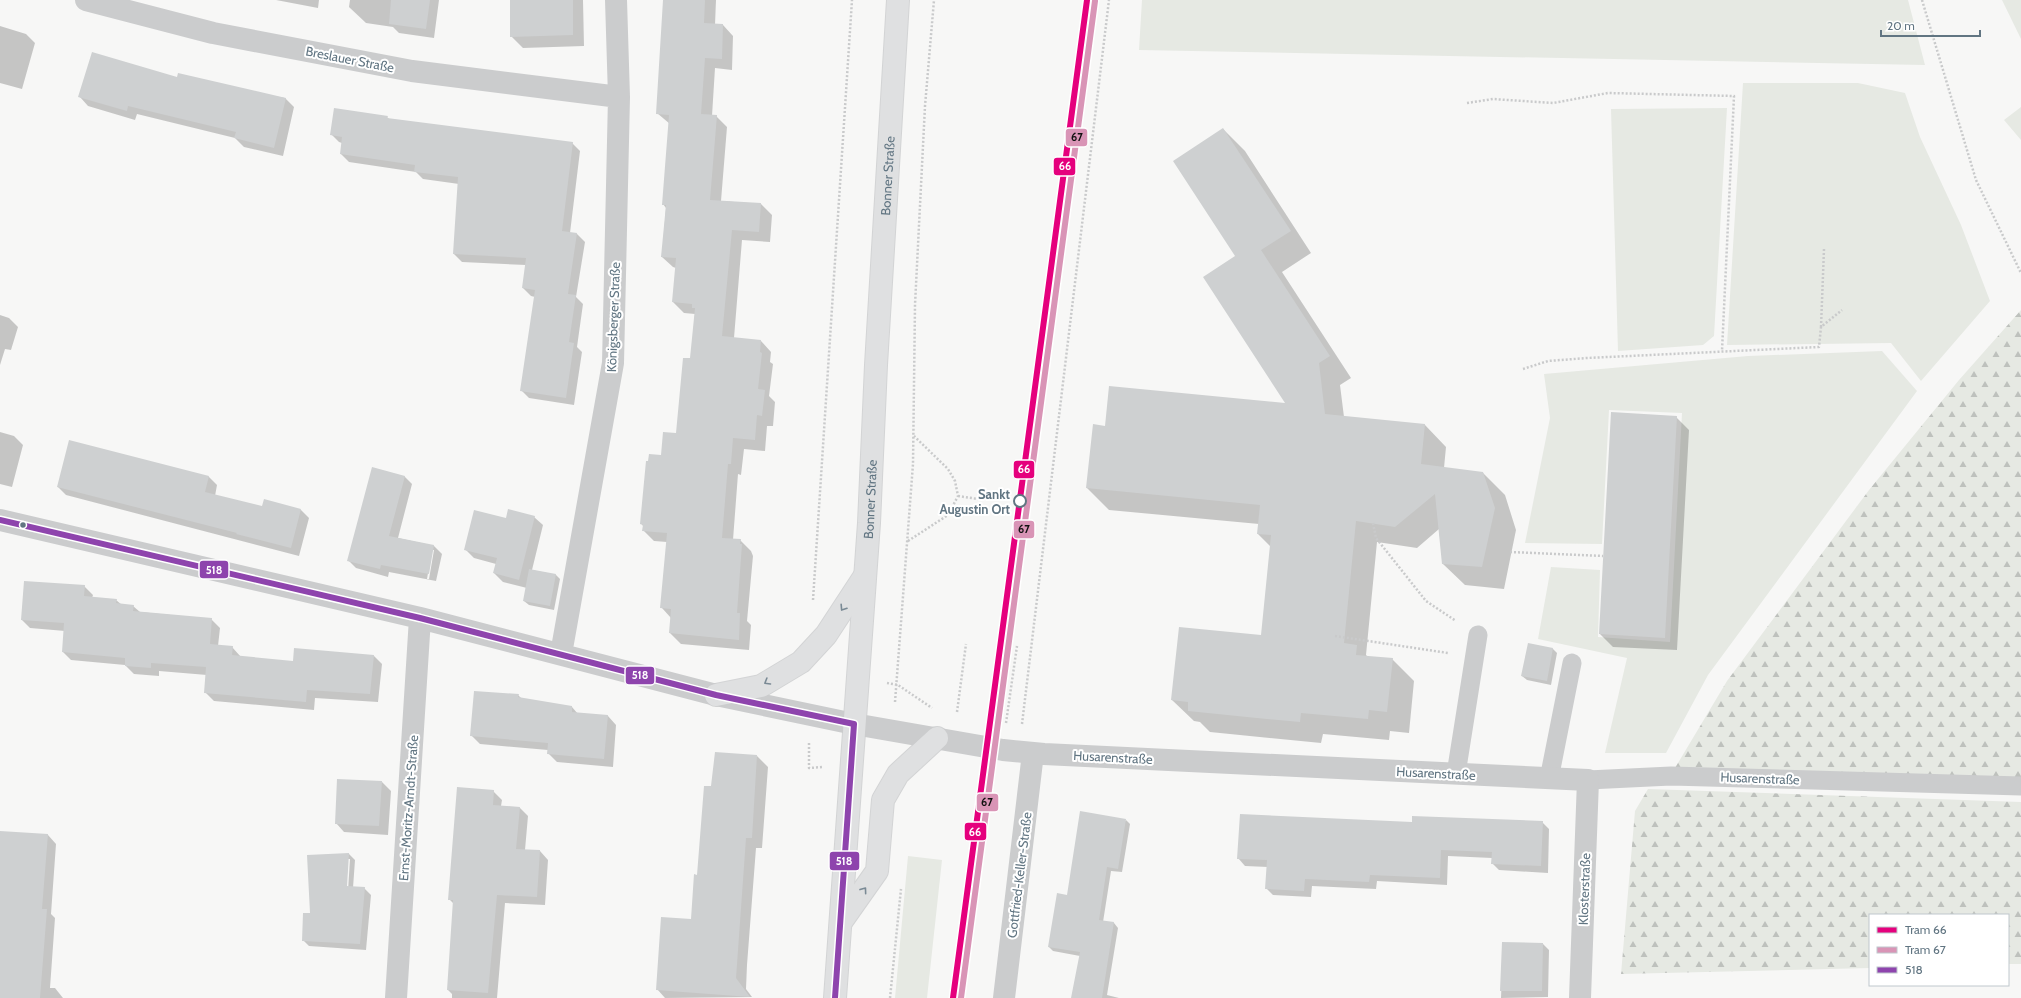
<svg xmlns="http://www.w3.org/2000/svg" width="2021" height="998" font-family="Cabin,sans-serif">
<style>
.green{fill:#e6e9e3}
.forest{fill:url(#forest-firs)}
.shadow{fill:#0003;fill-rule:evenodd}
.building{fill:#ced0d1}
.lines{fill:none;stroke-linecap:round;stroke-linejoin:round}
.primary-casing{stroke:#d3d4d5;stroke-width:24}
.path{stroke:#c9cacb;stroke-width:2.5;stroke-dasharray:2 2;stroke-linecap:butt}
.lane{stroke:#cbcccd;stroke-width:19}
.street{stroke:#cbcccd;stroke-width:22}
.primary{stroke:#dfe0e1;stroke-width:22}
.bus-1-casing{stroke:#fff;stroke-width:9}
.bus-1{stroke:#8e44ad;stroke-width:6}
.tram-1-casing{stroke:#fff;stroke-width:9}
.tram-2-casing{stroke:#fff;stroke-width:9}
.tram-1{stroke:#e5007d;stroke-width:6}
.tram-2{stroke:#d994b6;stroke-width:6}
.oneway{stroke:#7a8a95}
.stop-dot{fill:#fff;stroke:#617582;stroke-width:2}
.bus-dot{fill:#617582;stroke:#fff;stroke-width:1.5}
.labels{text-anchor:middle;stroke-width:4;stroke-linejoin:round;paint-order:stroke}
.street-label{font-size:13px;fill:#617582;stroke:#fff}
.stop-label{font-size:13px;font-weight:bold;fill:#617582;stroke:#fff;text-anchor:end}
.line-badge{stroke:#fff;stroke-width:1.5}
.badge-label{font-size:11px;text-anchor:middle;font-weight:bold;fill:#fff}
.pale-badge-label{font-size:11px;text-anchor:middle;font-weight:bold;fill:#111}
</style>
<defs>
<pattern id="forest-firs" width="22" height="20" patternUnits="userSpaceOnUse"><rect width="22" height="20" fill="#e6e9e3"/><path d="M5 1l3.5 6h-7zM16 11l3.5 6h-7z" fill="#bec1bd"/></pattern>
</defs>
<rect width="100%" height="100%" fill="#f7f7f6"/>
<path class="green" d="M 1142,0 L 1908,0 L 1925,65 L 1139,50 Z
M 2002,0 L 2021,0 L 2021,39 Z
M 1743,83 L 1858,83 L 1905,93 L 1920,137 L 1961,225 L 1990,301 L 1921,381 L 1891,343 L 1727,345 Z
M 2021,107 L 2021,140 L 2004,120 Z
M 1727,108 L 1714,336 L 1703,345 L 1618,351 L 1611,109 Z
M 1882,351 L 1917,391 L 1708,675 L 1666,753 L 1605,753 L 1627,658 L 1538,639 L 1551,567 L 1600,570 L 1598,637 L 1670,642 L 1682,413 L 1609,410 L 1602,544 L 1525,543 L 1550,418 L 1544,374 L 1748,356 Z
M 908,856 L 942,860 L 927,998 L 895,998 Z"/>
<path class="forest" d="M 2021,310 L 2021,781 L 1675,768 L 1727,681 L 1869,490 L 1959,380 Z
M 1648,789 L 2021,802 L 2021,964 L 2008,964 L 2008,915 L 1870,915 L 1870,968 L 1621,974 L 1635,811 Z"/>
<path class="shadow" d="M 276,0 L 319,0 L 318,8 Z
M 350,0 L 439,0 L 434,38 L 399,33 L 393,27 L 366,23 L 349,7 Z
M 511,0 L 583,0 L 584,46 L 523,48 L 511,36 Z
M 664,0 L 716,0 L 715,25 L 723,25 L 733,36 L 732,70 L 715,68 L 712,116 L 716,116 L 727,127 L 721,201 L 761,204 L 772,215 L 770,242 L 742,240 L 734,338 L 761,341 L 771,352 L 770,362 L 773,364 L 769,396 L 775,402 L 773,426 L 767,426 L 765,451 L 744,449 L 741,475 L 738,474 L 733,540 L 740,540 L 751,551 L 753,556 L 747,621 L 751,625 L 749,650 L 681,644 L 670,633 L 671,618 L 662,608 L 667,542 L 654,541 L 643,530 L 643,526 L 641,523 L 662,456 L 677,434 L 691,359 L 695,314 L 684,313 L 673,302 L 676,268 L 673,267 L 662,257 L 666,208 L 663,204 L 670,124 L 657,113 Z
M 0,26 L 26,34 L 35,43 L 22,89 L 0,83 Z
M 178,79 L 285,98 L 294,107 L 283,156 L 244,147 L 235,138 L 137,114 L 135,120 L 88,106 L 80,97 Z
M 387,117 L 389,119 L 572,143 L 580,151 L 570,233 L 577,234 L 585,242 L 576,297 L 583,304 L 577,347 L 582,352 L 574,405 L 529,398 L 521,390 L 535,297 L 531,296 L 523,288 L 526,265 L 462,262 L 454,254 L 459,184 L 423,179 L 416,172 L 349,162 L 341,154 L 342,143 L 339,142 L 331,134 Z
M 1223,129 L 1245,151 L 1311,253 L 1282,272 L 1351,378 L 1340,385 L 1344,417 L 1425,425 L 1446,447 L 1444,468 L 1483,473 L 1505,495 L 1516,530 L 1504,589 L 1465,585 L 1443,564 L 1439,529 L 1417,548 L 1377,542 L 1366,655 L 1368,657 L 1392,659 L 1414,681 L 1409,733 L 1390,731 L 1389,740 L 1323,734 L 1321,743 L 1210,732 L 1200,722 L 1194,721 L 1172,700 L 1262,636 L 1271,547 L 1258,534 L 1259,524 L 1109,510 L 1087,488 L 1106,427 L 1287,404 L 1236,256 Z
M 0,315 L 9,318 L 18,327 L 11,350 L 5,349 L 0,365 Z
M 1676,417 L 1689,430 L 1677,650 L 1613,647 L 1600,634 Z
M 0,432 L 14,436 L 23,445 L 12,487 L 0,484 Z
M 70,442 L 209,477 L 217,485 L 215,496 L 262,507 L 301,510 L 309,518 L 299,556 L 66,495 L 58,487 Z
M 404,476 L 412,484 L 398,538 L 434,546 L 442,554 L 436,581 L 389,572 L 388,577 L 356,568 L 348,560 ZM 432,550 L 434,550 L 429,579 L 427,579 Z
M 534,517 L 543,525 L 532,570 L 556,575 L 560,579 L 554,610 L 529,605 L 524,601 L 527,588 L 503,582 L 494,573 L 496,564 L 474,558 L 465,549 L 507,519 Z
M 84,586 L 93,595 L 92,598 L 116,600 L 122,605 L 133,606 L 140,612 L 211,619 L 220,628 L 218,646 L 232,647 L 241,657 L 294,662 L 374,656 L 382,664 L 378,702 L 315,698 L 314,710 L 214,701 L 205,692 L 207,675 L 159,671 L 159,676 L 134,674 L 125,665 L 71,660 L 63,652 L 65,631 L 30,628 L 22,620 Z
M 1529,644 L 1553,649 L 1557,653 L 1551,685 L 1527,680 L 1522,676 Z
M 518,695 L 522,699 L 572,707 L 578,714 L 608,716 L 616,725 L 613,767 L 557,762 L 548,753 L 548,750 L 480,744 L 471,735 Z
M 757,756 L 768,767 L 762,848 L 756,848 L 747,965 L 746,989 L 752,997 L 665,998 L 657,989 L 692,920 L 712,788 Z
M 382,782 L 391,791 L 388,835 L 344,832 L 336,823 Z
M 493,791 L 502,800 L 501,806 L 520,808 L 528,816 L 525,850 L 540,851 L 548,860 L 545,905 L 505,903 L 497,998 L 452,998 L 452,994 L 448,990 L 454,904 L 450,900 Z
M 1126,820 L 1130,824 L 1122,872 L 1111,871 L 1103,922 L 1114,923 L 1118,928 L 1107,995 L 1119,998 L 1072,998 L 1080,956 L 1053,951 L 1049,947 L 1068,896 Z
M 1542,822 L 1549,829 L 1548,873 L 1499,870 L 1492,863 L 1492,858 L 1448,856 L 1447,885 L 1377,881 L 1376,889 L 1312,886 L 1311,897 L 1273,895 L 1266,888 L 1268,867 L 1245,866 L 1238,858 L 1413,823 Z
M 0,832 L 48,835 L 56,844 L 51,914 L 55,918 L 50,988 L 55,988 L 63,998 L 0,998 Z
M 349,854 L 355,860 L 353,888 L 364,888 L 371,895 L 366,950 L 309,946 L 303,940 L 312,914 L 308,856 ZM 348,859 L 350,859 L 348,891 L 346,891 Z
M 1503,943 L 1543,944 L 1549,950 L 1548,997 L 1501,998 Z"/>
<path class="building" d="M 391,0 L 430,0 L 426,29 L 389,24 Z
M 510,0 L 573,0 L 573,35 L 510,37 Z
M 663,0 L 705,0 L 704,23 L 723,24 L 722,59 L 705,58 L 701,114 L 717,115 L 710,200 L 761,203 L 759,232 L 732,230 L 722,336 L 761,340 L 760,352 L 762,353 L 758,389 L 765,390 L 762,416 L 757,415 L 755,440 L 733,438 L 731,464 L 728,464 L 722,538 L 741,539 L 740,544 L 742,544 L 737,613 L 740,613 L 739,640 L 669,633 L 671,609 L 660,608 L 667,533 L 642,531 L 643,525 L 640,524 L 646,461 L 648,461 L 649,454 L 661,455 L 663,432 L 676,433 L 683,358 L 690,358 L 695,308 L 692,308 L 692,304 L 672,302 L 676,258 L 661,257 L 666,205 L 662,205 L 669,115 L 656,114 Z
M 92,52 L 177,77 L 178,73 L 286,98 L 274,148 L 234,138 L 236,132 L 128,106 L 127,111 L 78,97 Z
M 334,108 L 388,116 L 387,118 L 573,142 L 562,231 L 577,233 L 568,294 L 576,295 L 569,342 L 574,343 L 566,398 L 520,391 L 535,290 L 522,288 L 526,258 L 453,254 L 458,177 L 414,172 L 415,165 L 340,154 L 342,137 L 330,135 Z
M 1223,128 L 1291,231 L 1261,250 L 1330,356 L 1319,363 L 1325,414 L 1425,424 L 1421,464 L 1483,472 L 1495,508 L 1482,567 L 1442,564 L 1435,494 L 1395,527 L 1356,521 L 1344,643 L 1357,645 L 1356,655 L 1393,658 L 1387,712 L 1369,710 L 1368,719 L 1301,713 L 1300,722 L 1257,718 L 1188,711 L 1188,702 L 1171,700 L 1179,627 L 1261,635 L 1271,535 L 1257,534 L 1260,505 L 1086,488 L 1093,424 L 1105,426 L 1109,386 L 1285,403 L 1203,277 L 1235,256 L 1173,161 Z
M 1611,412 L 1677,416 L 1665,638 L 1599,634 Z
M 69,440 L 209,476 L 205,492 L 262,506 L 264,499 L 301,509 L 291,548 L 236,534 L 237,533 L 57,487 Z
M 372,467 L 405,476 L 389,536 L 434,545 L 429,574 L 381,565 L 380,569 L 347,561 Z
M 508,509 L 535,516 L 519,580 L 493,573 L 497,558 L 464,550 L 474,510 L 506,518 Z
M 529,569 L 556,574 L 550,606 L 523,601 Z
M 24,581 L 85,585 L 84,596 L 117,599 L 116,603 L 134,605 L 133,611 L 212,618 L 210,644 L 233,646 L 232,655 L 293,661 L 294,648 L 374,655 L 370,694 L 307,690 L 306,702 L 204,693 L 206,667 L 151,663 L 151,668 L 125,666 L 125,658 L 62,652 L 64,623 L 21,620 Z
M 1528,643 L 1553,648 L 1547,681 L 1521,676 Z
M 474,691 L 519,694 L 518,697 L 572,706 L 572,712 L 608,715 L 604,759 L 547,754 L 548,743 L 470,736 Z
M 715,752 L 757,755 L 752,838 L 746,838 L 736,978 L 750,997 L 656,990 L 661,917 L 691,919 L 694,874 L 697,875 L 704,786 L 711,786 Z
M 337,779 L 382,781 L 379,826 L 335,824 Z
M 457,787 L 494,790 L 493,805 L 520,807 L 516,849 L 540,850 L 537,897 L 497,895 L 488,993 L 447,990 L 453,900 L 448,900 Z
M 1080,811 L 1126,819 L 1118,869 L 1107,867 L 1099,920 L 1114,922 L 1102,998 L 1071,998 L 1080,952 L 1048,947 L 1057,893 L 1067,895 Z
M 1240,814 L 1412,822 L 1412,816 L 1543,821 L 1541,866 L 1491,864 L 1492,852 L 1441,850 L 1440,878 L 1370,875 L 1369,882 L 1305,879 L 1304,891 L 1265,889 L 1267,860 L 1237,859 Z
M 0,831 L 48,834 L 42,909 L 47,909 L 40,998 L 0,998 Z
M 349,853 L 347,886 L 365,887 L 360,944 L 302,941 L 303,913 L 310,913 L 307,855 Z
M 1502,942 L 1543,943 L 1542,991 L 1500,991 Z"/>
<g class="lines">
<defs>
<g id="primary">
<path d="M 716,695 L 761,686 L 801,662 L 826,635 L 864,577"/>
<path d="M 841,922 L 877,871 L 883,800 L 898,774 L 937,738"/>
<path id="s1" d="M 835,998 L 869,523 L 876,365 L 898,0"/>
</g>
</defs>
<use href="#primary" class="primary-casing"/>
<path class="path" d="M 1922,0 L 1976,180 L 2021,273
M 1467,103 L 1493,99 L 1553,103 L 1608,93 L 1734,96 L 1722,351
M 1821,327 L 1824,249
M 1523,369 L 1548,361 L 1587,358 L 1819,347 L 1821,327 L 1842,310
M 958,496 L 978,499
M 1373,523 L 1376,538 L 1426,601 L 1456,621
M 908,541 L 948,515 L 958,496 L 955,481 L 948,469 L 914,436
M 1510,552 L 1603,556
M 813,600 L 852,0
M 1335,636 L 1448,653
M 887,683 L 898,685 L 932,708
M 895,702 L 913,464 L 915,305 L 925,106 L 934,0
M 957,712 L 966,644
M 1006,723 L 1017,646
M 1022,724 L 1109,0
M 809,743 L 809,768 L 823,767
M 890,998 L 901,889"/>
<path class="lane" d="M 1456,774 L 1478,635
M 1549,779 L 1572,663
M 1588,780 L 1671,776 L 2021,786"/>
<path class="street" d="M 86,0 L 213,33 L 412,71 L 619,97
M 0,520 L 420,618 L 716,695 L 854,724 L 1003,750 L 1044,754 L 1588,780 L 1580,998
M 561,654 L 613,363 L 619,97 L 616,0
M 396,998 L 420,618
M 1004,998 L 1033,753"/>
<use href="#primary" class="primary"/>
<defs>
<path id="bus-1" d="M 0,520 L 420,618 L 716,695 L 854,724
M 835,998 L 854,724"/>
</defs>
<use href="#bus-1" class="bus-1-casing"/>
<use href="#bus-1" class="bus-1"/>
<defs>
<path id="tram-1" d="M 953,998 L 1087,0"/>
<path id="tram-2" d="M 961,998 L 1095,1"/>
</defs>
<use href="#tram-1" class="tram-1-casing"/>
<use href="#tram-2" class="tram-2-casing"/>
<use href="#tram-1" class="tram-1"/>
<use href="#tram-2" class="tram-2"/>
</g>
<defs><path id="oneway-chevron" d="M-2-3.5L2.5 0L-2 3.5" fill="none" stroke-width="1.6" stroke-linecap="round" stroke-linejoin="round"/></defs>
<g class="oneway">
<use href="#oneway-chevron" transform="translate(843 608) rotate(123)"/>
<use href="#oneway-chevron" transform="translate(767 682) rotate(149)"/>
<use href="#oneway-chevron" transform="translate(864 890) rotate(-54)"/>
</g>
<circle class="stop-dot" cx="1020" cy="501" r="6"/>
<circle class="bus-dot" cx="23" cy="525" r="3.5"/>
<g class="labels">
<g class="street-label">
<text transform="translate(350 59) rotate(11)" y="5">Breslauer Straße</text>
<text dy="5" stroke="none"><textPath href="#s1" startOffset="824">Bonner Straße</textPath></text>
<text transform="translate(613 317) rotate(-88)" y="5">Königsberger Straße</text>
<text dy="5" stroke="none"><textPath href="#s1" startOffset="500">Bonner Straße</textPath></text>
<text transform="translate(1113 757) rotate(3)" y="5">Husarenstraße</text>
<text transform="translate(1436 773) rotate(3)" y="5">Husarenstraße</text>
<text transform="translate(1760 778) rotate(2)" y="5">Husarenstraße</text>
<text transform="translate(408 808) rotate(-86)" y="5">Ernst-Moritz-Arndt-Straße</text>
<text transform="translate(1019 875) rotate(-83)" y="5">Gottfried-Keller-Straße</text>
<text transform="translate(1584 889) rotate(-88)" y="5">Klosterstraße</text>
</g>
<g class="stop-label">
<text x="1010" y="499">Sankt<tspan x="1010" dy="15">Augustin Ort</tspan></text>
</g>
</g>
<g class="line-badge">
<rect x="1065" y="128" width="23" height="19" rx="4" fill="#d994b6"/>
<rect x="1053" y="157" width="23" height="19" rx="4" fill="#e5007d"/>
<rect x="1013" y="460" width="22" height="19" rx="4" fill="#e5007d"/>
<rect x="1013" y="520" width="22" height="19" rx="4" fill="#d994b6"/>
<rect x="199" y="560" width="30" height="19" rx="4" fill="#8e44ad"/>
<rect x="625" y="666" width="30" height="19" rx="4" fill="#8e44ad"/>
<rect x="976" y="793" width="23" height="19" rx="4" fill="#d994b6"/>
<rect x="964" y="822" width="23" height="19" rx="4" fill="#e5007d"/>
<rect x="829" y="851" width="31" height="20" rx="4" fill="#8e44ad"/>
</g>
<g class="badge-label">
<text x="1065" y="170">66</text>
<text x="1024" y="473">66</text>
<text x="214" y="574">518</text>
<text x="640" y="679">518</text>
<text x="975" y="836">66</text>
<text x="844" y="865">518</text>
</g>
<g class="pale-badge-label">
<text x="1077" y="141">67</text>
<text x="1024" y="533">67</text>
<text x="987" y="806">67</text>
</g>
<rect x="1869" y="914" width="140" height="72" fill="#ffffff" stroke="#c0c8cd"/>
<rect x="1877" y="927" width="20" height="6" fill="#e5007d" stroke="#c0c8cd"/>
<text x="1905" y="934" font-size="12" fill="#617582">Tram 66</text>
<rect x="1877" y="947" width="20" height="6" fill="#d994b6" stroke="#c0c8cd"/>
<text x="1905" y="954" font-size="12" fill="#617582">Tram 67</text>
<rect x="1877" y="967" width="20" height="6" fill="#8e44ad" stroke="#c0c8cd"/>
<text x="1905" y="974" font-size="12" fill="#617582">518</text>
<path d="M1881 30v6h99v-6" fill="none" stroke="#617582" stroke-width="2"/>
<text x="1887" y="30" font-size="12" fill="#617582" stroke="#ffffff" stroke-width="3" paint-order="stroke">20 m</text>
</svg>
